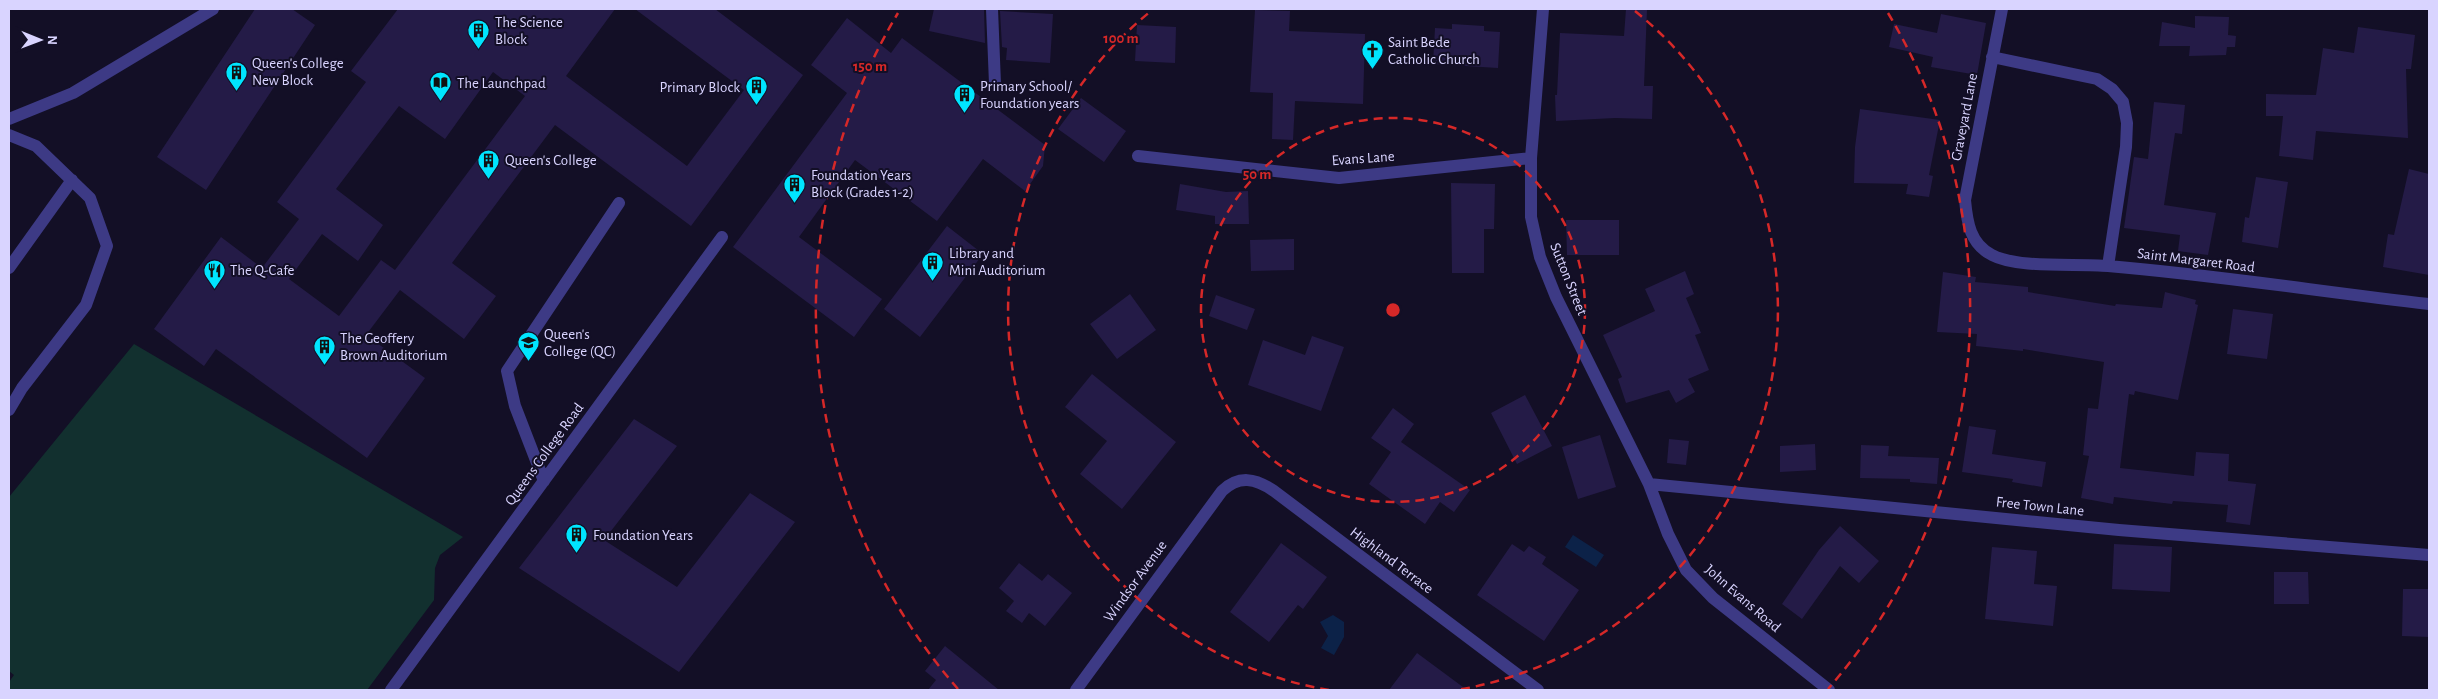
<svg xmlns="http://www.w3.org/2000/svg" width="2438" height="699" font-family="'Alegreya Sans',sans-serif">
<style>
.green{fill:#12302f}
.water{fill:#0c2248}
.building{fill:#241b47;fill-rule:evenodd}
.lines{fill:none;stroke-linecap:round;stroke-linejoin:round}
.service{stroke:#3d3a85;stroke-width:12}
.minor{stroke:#3d3a85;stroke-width:12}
.ring{fill:none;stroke:#d62828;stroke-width:2.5;stroke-dasharray:9 6}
.labels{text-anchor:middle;stroke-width:4;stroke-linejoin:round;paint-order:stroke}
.poi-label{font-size:15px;fill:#d9d4ff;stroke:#130f26;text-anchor:start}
.street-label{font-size:15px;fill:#d9d4ff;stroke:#130f26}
.centre{fill:#d62828;stroke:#130f26;stroke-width:2.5}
.ring-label{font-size:15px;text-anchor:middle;font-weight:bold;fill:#d62828;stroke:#130f26;stroke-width:4;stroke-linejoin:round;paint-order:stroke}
</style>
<rect width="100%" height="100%" fill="#130f26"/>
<path class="green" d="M 134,344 L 463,537 L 440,555 L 435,568 L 434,600 L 367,690 L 9,690 L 9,682 L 14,675 L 9,671 L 9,497 Z"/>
<path class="water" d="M 1573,535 L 1604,555 L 1596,567 L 1565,547 Z
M 1333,615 L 1344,622 L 1344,637 L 1334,655 L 1321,648 L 1328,636 L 1320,622 Z"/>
<path class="building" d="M 255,9 L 292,9 L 315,25 L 206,190 L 157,157 Z
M 398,9 L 615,9 L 566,76 L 687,166 L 744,90 L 635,9 L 715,9 L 803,75 L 691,226 L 555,125 L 452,263 L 496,296 L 464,339 L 400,290 L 366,335 L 425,378 L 367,458 L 216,349 L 204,366 L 154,329 L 221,237 L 262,268 L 299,219 L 277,202 L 366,82 L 351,71 ZM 493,72 L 525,96 L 395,270 L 381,260 L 339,316 L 289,279 L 322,234 L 358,261 L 383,225 L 336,189 L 399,106 L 445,139 Z
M 934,9 L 984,10 L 985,43 L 929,31 Z
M 1626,9 L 1647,9 L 1644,86 L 1653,86 L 1652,119 L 1615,118 L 1556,121 L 1555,95 L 1557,95 L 1560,33 L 1624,36 Z
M 1255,10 L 1290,11 L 1289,31 L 1365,34 L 1363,104 L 1295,101 L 1293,140 L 1272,139 L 1273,93 L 1250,92 Z
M 1000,11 L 1053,14 L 1050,63 L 1006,60 L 1007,48 L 1002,47 Z
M 1941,14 L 1986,23 L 1977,75 L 1931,67 L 1933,57 L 1889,47 L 1894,24 L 1937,33 Z
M 2195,16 L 2229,17 L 2228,35 L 2236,36 L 2235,47 L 2227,47 L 2226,55 L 2189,56 L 2190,46 L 2159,46 L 2162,22 L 2195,28 Z
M 847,18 L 891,53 L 902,38 L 1045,145 L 1043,166 L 1025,191 L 983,159 L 937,221 L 855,160 L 799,237 L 882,299 L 854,337 L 733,247 L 847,93 L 811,65 Z
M 1452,24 L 1484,26 L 1484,31 L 1500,32 L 1498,68 L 1433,64 L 1435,28 L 1452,29 Z
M 1137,25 L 1176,27 L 1175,63 L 1135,61 Z
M 2358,27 L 2415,35 L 2411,69 L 2406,69 L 2408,138 L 2316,131 L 2313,160 L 2279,156 L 2283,116 L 2266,116 L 2266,94 L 2316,95 L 2323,48 L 2354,53 Z
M 1081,98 L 1126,131 L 1104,162 L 1058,129 Z
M 2154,102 L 2185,105 L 2182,134 L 2175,133 L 2164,205 L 2216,213 L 2208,255 L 2178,251 L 2180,235 L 2124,228 L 2134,157 L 2148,159 Z
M 1860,109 L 1940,120 L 1929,175 L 1933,176 L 1929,197 L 1906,194 L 1908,184 L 1854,183 L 1855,147 Z
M 2409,169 L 2429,174 L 2429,275 L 2383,267 L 2388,234 L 2394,235 Z
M 2256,177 L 2288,182 L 2278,248 L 2242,242 L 2245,217 L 2249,218 Z
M 1451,183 L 1495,184 L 1494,229 L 1484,229 L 1484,273 L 1452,273 Z
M 1180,184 L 1226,192 L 1248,191 L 1249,224 L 1215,224 L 1215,216 L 1176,210 Z
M 1566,220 L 1619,220 L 1619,255 L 1567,255 Z
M 947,226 L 983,254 L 920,337 L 884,309 Z
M 1294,239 L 1294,270 L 1251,271 L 1250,240 Z
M 1685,271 L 1694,294 L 1686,298 L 1701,333 L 1695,335 L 1709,370 L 1688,379 L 1695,392 L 1676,403 L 1669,390 L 1626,403 L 1618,379 L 1622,377 L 1603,335 L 1655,311 L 1645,289 Z
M 1943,272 L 1976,277 L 1975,282 L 2028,287 L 2028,292 L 2115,306 L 2116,304 L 2162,308 L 2165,292 L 2196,300 L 2195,304 L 2198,305 L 2178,400 L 2135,391 L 2134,395 L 2129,394 L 2120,468 L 2194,476 L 2196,452 L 2229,454 L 2228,481 L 2256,484 L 2250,525 L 2226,522 L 2228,505 L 2173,501 L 2172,504 L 2114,497 L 2113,504 L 2081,498 L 2089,456 L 2083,455 L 2088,408 L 2098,409 L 2104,362 L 2023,349 L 2023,351 L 1976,346 L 1977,334 L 1937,332 Z
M 1130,294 L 1156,330 L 1117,359 L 1090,324 Z
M 1216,295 L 1255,309 L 1247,330 L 1209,316 Z
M 2233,309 L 2273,314 L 2267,359 L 2227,354 Z
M 1312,336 L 1344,347 L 1321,411 L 1248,385 L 1263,340 L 1305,355 Z
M 1092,374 L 1176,442 L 1122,509 L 1080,474 L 1107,441 L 1065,407 Z
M 1525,395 L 1552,446 L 1517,464 L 1491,413 Z
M 1393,408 L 1414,424 L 1401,442 L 1470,490 L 1454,512 L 1440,502 L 1425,524 L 1369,484 L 1391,452 L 1371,438 Z
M 634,419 L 677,446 L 604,540 L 677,587 L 750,493 L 795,522 L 679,672 L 519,568 Z
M 1969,426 L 1996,430 L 1992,454 L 2046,462 L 2042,487 L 2012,482 L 2013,479 L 1962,472 Z
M 1600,435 L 1616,487 L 1578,499 L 1562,447 Z
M 1669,439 L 1689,441 L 1686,465 L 1667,463 Z
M 1815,444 L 1816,470 L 1780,472 L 1780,446 Z
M 1861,445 L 1889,446 L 1888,456 L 1939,458 L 1937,484 L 1910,482 L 1910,479 L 1860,478 Z
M 1840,526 L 1879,561 L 1859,583 L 1840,566 L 1802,619 L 1782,604 L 1819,550 Z
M 1281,543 L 1327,577 L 1303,609 L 1298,605 L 1269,642 L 1230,612 Z
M 1512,544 L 1524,552 L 1529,546 L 1546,557 L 1542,564 L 1579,590 L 1544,641 L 1477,595 Z
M 2114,544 L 2172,547 L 2170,592 L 2112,589 Z
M 1992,547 L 2037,551 L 2034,584 L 2057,586 L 2053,626 L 1985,619 Z
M 1019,563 L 1042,581 L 1048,574 L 1072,593 L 1045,626 L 1029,613 L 1022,623 L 1006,611 L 1014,601 L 999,588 Z
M 2274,572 L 2308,572 L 2309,604 L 2274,604 Z
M 2403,589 L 2429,589 L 2429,637 L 2402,636 Z
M 945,646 L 999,690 L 928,690 L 936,680 L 925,671 Z
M 1417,653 L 1467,690 L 1389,690 Z"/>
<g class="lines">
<path class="service" d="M 9,119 L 73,93 L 213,9
M 9,135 L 36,146 L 90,198 L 107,246 L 86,305 L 22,388 L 9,410
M 9,268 L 72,180
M 544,481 L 515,406 L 507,371 L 619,203
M 391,690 L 722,237"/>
<path class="minor" d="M 992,9 L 995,84
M 1543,9 L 1531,158 L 1531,217 L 1540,257 L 1556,297 L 1649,484 L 1668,534 L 1686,570 L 1713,598 L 1829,690
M 2002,9 L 1965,200 C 1967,222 1970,244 1992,255 C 2018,269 2077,263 2108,266 C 2216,275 2323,292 2429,304
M 1992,57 L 2097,79 L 2112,89 L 2123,102 L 2127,123 L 2126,147 L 2108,266
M 1138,156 L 1339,178 L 1531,158
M 1649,484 L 2119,530 L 2429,555
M 1076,690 L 1222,491 C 1239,475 1255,478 1274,491 L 1538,690"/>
</g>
<g class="ring">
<circle cx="1393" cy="310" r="192"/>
<path d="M1329 690A385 385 0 0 1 1151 11M1635 11A385 385 0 0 1 1457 690"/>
<path d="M958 689A577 577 0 0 1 898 13M1888 13A577 577 0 0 1 1828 689"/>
</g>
<defs>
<symbol id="building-pin" viewBox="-11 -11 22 30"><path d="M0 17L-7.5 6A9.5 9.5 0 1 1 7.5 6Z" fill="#00e5ff" stroke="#130f26"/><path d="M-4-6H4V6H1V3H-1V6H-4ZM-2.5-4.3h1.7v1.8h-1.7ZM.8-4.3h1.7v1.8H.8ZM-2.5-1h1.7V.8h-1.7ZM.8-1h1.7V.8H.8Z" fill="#111"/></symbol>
<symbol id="church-pin" viewBox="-11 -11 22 30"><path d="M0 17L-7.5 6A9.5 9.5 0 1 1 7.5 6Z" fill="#00e5ff" stroke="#130f26"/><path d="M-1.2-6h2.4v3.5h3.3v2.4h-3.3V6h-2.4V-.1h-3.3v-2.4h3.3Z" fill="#111"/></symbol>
<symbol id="library-pin" viewBox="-11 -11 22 30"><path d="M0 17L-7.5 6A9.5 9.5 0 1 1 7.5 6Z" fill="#00e5ff" stroke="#130f26"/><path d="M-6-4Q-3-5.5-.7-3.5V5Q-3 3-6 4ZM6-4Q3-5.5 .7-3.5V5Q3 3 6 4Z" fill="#111"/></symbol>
<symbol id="restaurant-pin" viewBox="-11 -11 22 30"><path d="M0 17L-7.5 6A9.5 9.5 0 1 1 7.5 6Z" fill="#00e5ff" stroke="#130f26"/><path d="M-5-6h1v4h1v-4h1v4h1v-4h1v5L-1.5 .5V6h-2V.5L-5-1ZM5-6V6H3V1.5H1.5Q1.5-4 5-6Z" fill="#111"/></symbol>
<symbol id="school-pin" viewBox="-11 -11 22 30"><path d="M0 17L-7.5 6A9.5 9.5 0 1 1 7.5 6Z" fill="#00e5ff" stroke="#130f26"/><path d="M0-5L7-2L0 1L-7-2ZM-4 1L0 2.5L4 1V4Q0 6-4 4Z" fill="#111"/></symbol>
</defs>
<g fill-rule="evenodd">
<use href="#building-pin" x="466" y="18" width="25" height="34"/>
<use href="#church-pin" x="1360" y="38" width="25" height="34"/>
<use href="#building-pin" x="224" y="60" width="25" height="34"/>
<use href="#library-pin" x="428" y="70" width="25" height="34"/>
<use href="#building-pin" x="744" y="74" width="25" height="34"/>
<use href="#building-pin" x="952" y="82" width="25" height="34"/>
<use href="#building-pin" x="476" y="148" width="25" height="34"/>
<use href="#building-pin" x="782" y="172" width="25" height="34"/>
<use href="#building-pin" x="920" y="250" width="25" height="34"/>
<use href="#restaurant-pin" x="202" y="258" width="25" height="34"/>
<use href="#school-pin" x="516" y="330" width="25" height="34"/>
<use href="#building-pin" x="312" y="334" width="25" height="34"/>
<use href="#building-pin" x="564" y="522" width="25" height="34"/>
</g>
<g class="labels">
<g class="poi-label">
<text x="495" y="27">The Science<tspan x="495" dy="17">Block</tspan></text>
<text x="1388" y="47">Saint Bede<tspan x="1388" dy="17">Catholic Church</tspan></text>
<text x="252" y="68">Queen's College<tspan x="252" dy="17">New Block</tspan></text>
<text x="457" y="88">The Launchpad</text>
<text x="980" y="91">Primary School/<tspan x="980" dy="17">Foundation years</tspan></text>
<text x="740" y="92" text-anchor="end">Primary Block</text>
<text x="505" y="165">Queen's College</text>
<text x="811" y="180">Foundation Years<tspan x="811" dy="17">Block (Grades 1-2)</tspan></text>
<text x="949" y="258">Library and<tspan x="949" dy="17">Mini Auditorium</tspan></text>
<text x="230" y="275">The Q-Cafe</text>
<text x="544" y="339">Queen's<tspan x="544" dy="17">College (QC)</tspan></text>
<text x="340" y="343">The Geoffery<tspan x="340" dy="17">Brown Auditorium</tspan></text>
<text x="593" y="540">Foundation Years</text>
</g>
<g class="street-label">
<text transform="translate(1964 117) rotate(-79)" y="5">Graveyard Lane</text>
<text transform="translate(1363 158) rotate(-4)" y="5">Evans Lane</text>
<text transform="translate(2196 260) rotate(7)" y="5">Saint Margaret Road</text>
<text transform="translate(1569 279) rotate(68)" y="5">Sutton Street</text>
<text transform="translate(544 454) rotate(-54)" y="5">Queens College Road</text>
<text transform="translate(2040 506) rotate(6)" y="5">Free Town Lane</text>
<text transform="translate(1392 560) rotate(37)" y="5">Highland Terrace</text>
<text transform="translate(1135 581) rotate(-54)" y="5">Windsor Avenue</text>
<text transform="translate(1743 598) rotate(41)" y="5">John Evans Road</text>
</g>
</g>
<circle cx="1393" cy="310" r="8" class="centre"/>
<g class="ring-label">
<text x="1121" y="43">100 m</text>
<text x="870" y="71">150 m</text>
<text x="1257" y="179">50 m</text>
</g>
<rect width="2438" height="699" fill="none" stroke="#d9d4ff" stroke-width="20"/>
<g transform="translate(40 40) rotate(91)" stroke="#130f26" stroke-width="4" paint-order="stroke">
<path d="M0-4L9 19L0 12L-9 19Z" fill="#d9d4ff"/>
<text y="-8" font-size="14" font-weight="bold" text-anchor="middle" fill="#d9d4ff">N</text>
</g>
</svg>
